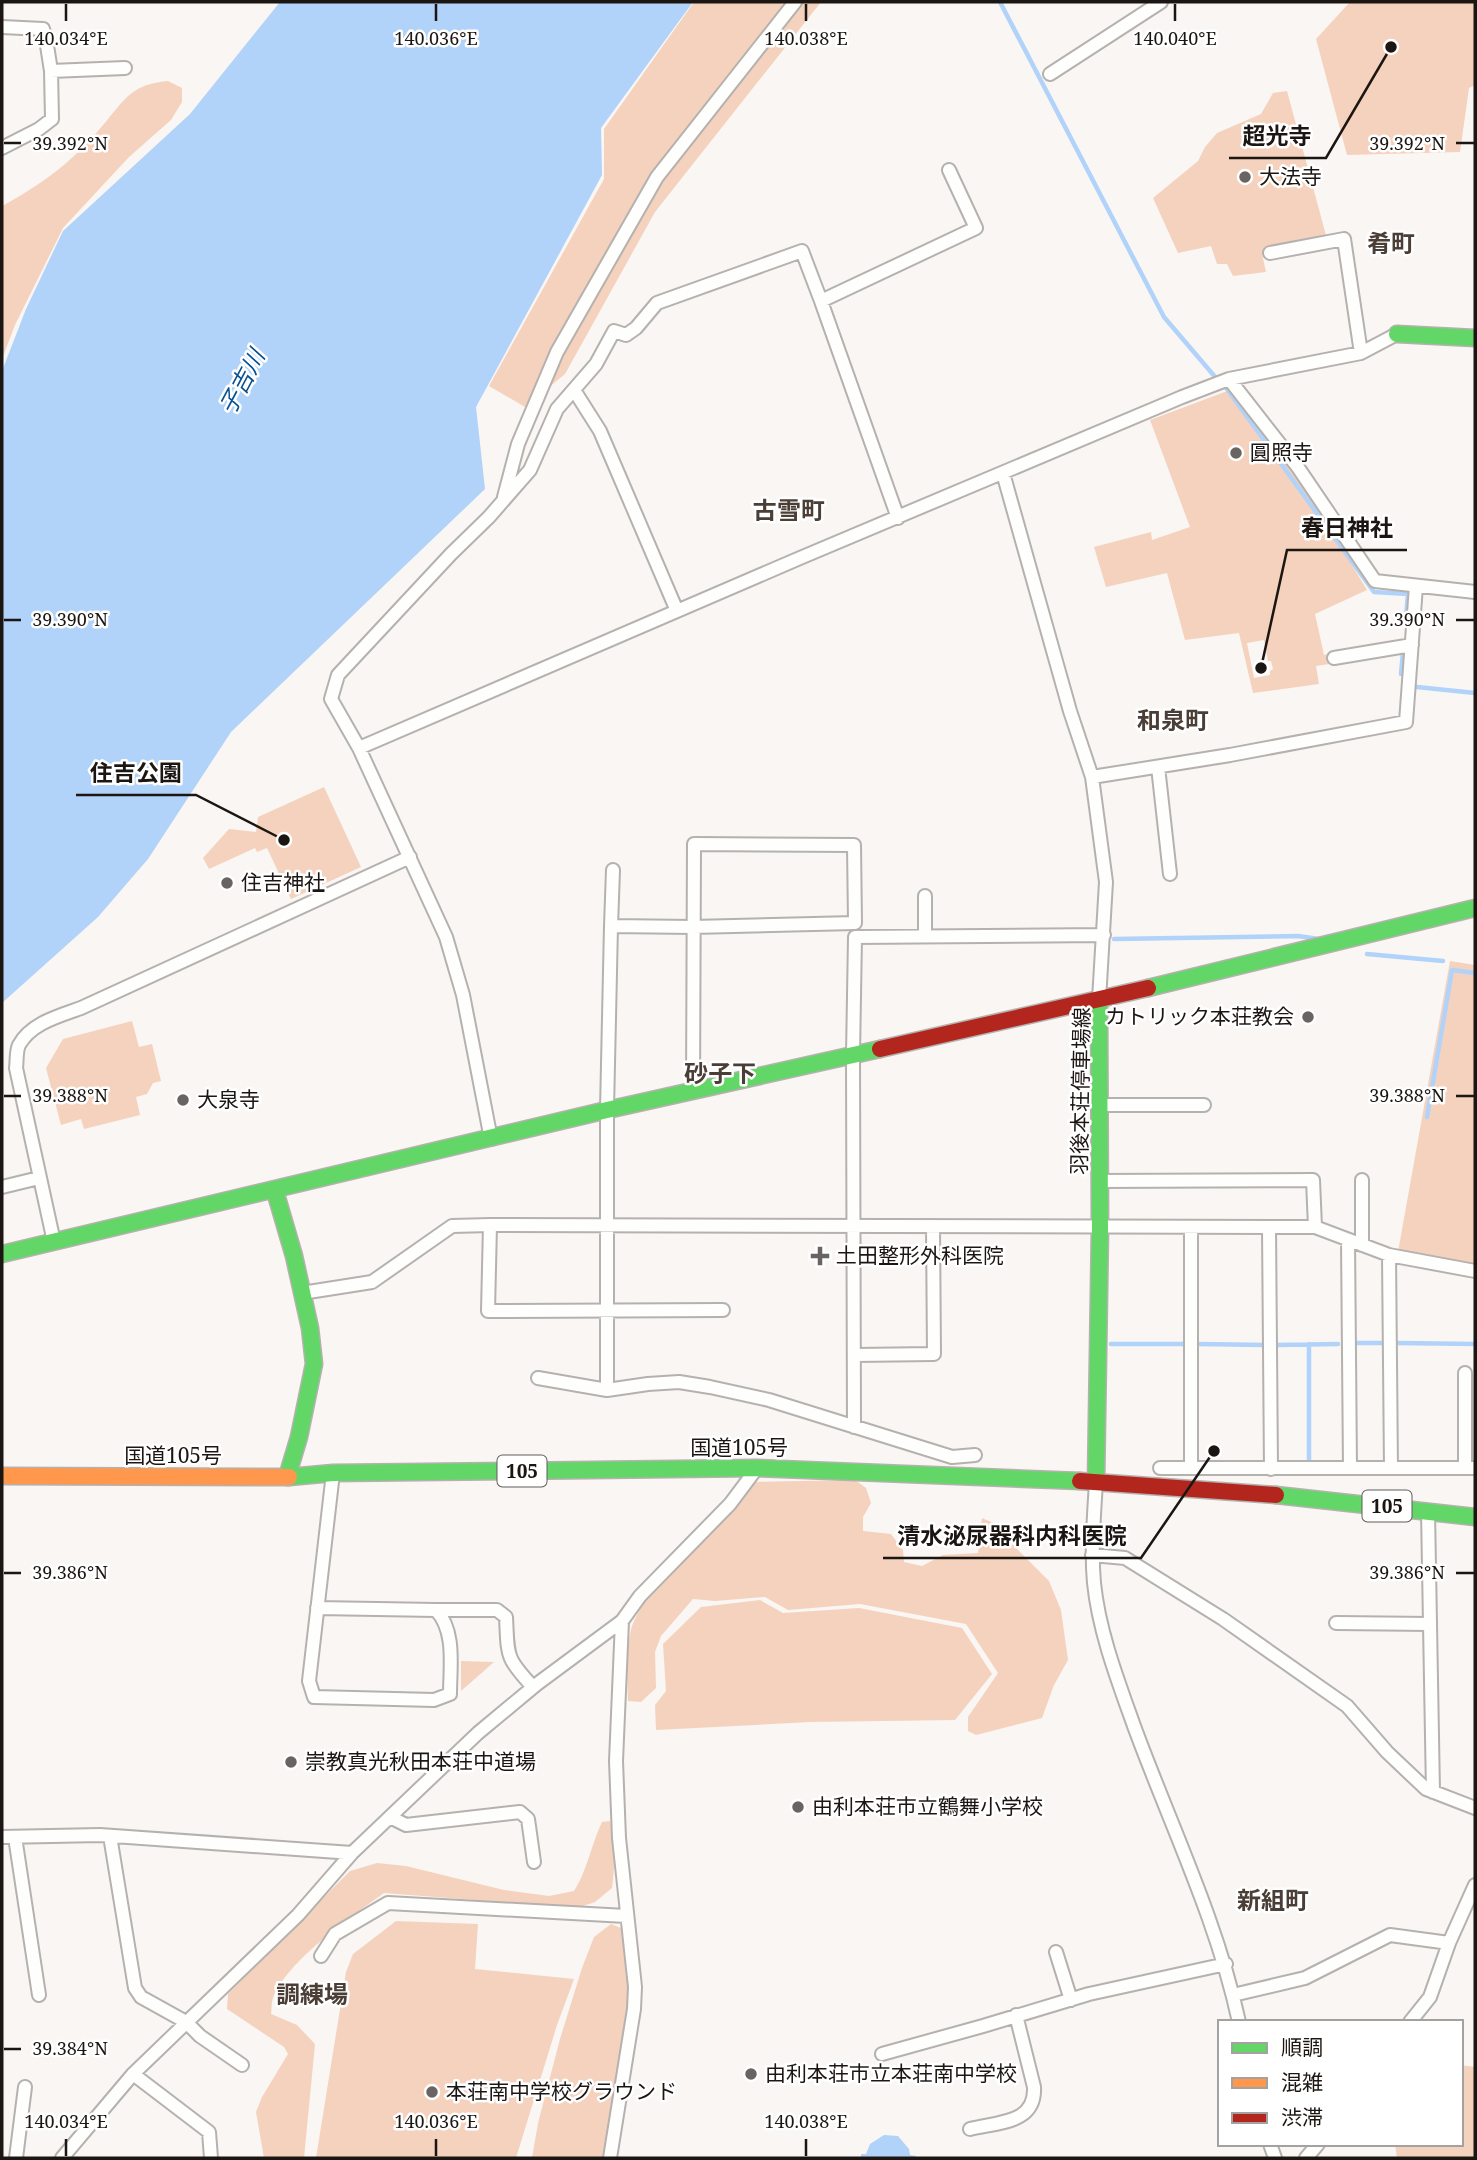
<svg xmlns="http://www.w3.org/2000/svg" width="1477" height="2160" font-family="'Noto Serif','Noto Sans JP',serif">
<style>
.green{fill:#f5d2bd;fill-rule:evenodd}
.water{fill:#b1d2f9}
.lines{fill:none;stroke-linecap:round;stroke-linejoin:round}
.stream{stroke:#b1d2f9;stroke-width:4.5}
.street-casing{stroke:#b5b1ae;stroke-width:16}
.fast-casing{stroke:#b5b1ae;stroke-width:19}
.slow-casing{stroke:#b5b1ae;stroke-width:19}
.jam-casing{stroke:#b5b1ae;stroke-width:19}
.street{stroke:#fefefd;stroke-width:12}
.fast{stroke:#63d668;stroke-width:16}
.slow{stroke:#ff974d;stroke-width:16}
.jam{stroke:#b3261e;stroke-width:16}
.ticks{fill:none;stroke:#1c1613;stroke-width:2.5}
.poi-dot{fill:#696462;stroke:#fff;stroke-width:2.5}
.labels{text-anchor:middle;stroke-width:5;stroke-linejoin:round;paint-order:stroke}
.shield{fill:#fff;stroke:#605c5a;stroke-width:2}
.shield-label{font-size:19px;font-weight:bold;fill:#1c1613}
.poi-label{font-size:21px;fill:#1c1613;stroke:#fff;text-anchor:start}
.street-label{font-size:21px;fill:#1c1613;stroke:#fff}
.water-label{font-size:23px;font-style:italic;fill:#075092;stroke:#fff}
.quarter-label{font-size:24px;font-weight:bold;fill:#4b3e36;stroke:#fff}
.ticks-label{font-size:18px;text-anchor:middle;fill:#1c1613;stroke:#fff;stroke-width:5;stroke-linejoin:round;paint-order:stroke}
.leader{fill:none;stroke:#1c1613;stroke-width:2.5}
.callout-dot{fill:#1c1613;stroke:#fff;stroke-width:2.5}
.callout-label{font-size:23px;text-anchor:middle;font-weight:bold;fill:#1c1613;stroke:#fff;stroke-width:5;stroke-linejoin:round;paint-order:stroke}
</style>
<rect width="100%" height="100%" fill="#f9f6f4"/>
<path class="green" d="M 694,2 L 821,2 L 655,212 L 565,374 L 525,407 L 489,386 L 604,179 L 604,129 Z
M 1350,2 L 1475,2 L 1475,85 L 1469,88 L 1460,152 L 1347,155 L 1316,39 Z
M 168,81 L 182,88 L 182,102 L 171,120 L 129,157 L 63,228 L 15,325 L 2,359 L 2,206 C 24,194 46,180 65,164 C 79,152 92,138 104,124 C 125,99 132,84 168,81 Z
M 1287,91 L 1327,239 L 1262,254 L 1266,272 L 1233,276 L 1227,264 L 1217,264 L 1211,246 L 1178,253 L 1153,198 L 1198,161 L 1205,147 L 1217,133 L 1261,114 L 1273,93 Z
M 1230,390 L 1302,482 L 1367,590 L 1315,614 L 1324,655 L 1328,654 L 1329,664 L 1316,666 L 1319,684 L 1253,693 L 1239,633 L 1185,640 L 1167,573 L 1106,587 L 1094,547 L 1151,532 L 1152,540 L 1190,527 L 1150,420 ZM 1264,640 L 1268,661 L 1271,661 L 1273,669 L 1270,671 L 1270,675 L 1254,678 L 1247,643 Z
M 324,787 L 361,867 L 291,899 L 267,848 L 257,852 L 255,848 L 209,869 L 203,858 L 229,829 L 256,832 L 258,817 Z
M 1450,961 L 1475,965 L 1475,1267 L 1398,1252 Z
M 132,1021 L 139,1047 L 152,1044 L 161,1081 L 153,1083 L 147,1094 L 136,1097 L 140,1115 L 84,1129 L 81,1119 L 61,1125 L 46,1068 L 63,1039 Z
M 855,1480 L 866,1488 L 871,1503 L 863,1517 L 863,1531 L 891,1534 L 903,1550 L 904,1562 L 922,1566 L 943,1555 L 978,1553 L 982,1518 L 1003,1527 L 1015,1547 L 1049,1581 L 1061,1610 L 1068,1660 L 1054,1685 L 1042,1718 L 976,1735 L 968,1731 L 968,1717 L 998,1673 L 966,1624 L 860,1604 L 788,1610 L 765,1597 L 715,1601 L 693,1599 L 661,1636 L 655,1652 L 656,1688 L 641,1702 L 628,1701 C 627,1680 626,1646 632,1626 C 646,1587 702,1544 730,1513 C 738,1504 745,1492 752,1482 Z
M 760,1600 L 783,1613 L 859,1608 L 962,1628 L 992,1674 L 955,1720 L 810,1722 L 656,1730 L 655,1705 L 666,1691 L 663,1644 L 701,1607 Z
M 461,1661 L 494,1662 L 461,1691 Z
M 610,1821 C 616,1843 615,1866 612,1888 L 595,1902 L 577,1908 L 384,1893 C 352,1916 287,1961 273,1998 C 271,2003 272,2009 271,2014 L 297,2025 L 315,2044 L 304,2158 L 264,2158 L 256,2112 L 262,2097 L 288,2054 L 284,2047 L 227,2009 L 228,1994 L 350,1871 L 377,1863 L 406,1866 L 504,1890 L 549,1896 L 574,1891 C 587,1871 591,1845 602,1822 Z
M 396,1921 L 478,1924 L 475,1969 L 574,1979 L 557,2025 L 516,2158 L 316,2158 L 346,1972 L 353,1954 Z
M 611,1924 L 621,1928 L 629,1978 L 629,2005 L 611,2131 L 604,2158 L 532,2158 L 538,2123 L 560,2039 L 582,1968 L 594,1937 Z
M 1461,2065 L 1475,2067 L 1475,2158 L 1397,2158 L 1395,2144 L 1461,2144 Z"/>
<path class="water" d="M 280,2 L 693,2 L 601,128 L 602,175 L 476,407 L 485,489 L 231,732 L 148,859 L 98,917 L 2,1003 L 2,371 L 26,309 L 63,231 L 190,114 Z
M 884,2135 L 898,2136 L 909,2149 L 910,2155 L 916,2156 L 916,2158 L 861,2158 L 861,2154 L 866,2154 L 870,2144 Z"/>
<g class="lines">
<path class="stream" d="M 1000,2 L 1164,317 L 1216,378
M 1224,385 L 1374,592 L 1408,594 L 1406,617
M 1401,674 L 1403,652
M 1417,687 L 1475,693
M 1114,939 L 1298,936 L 1319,939
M 1367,954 L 1443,961
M 1427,1117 L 1452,970 L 1475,973
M 1355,1343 L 1385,1343
M 1397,1343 L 1475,1344
M 1111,1344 L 1185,1344
M 1197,1344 L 1265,1345
M 1309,1344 L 1309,1462
M 1277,1345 L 1338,1344"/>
<defs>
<path id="street" d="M 2,27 L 43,29 L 46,39 L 51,71 L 125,68
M 1050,74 L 1161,2
M 2,148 L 39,129 L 52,119 L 51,71
M 1270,253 L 1344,239 L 1361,353
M 1229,379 L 1297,466 L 1375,581 L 1475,592
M 574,390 L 600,431 L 677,611
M 1003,473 L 1070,711 L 1092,777 L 1106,882 L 1099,1000
M 504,497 L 518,444 L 557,352 L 657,177 L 795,2
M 898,518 L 821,301 L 976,228 L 949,170
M 1334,658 L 1412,645
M 359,748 L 800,558 L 1182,397 L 1229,379 L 1361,353 L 1397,334
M 1158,767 L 1170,874
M 1092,777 L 1230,755 L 1406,722 L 1416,586
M 613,870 L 611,926 L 693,927 L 855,923 L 854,845 L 694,844 L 693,1092
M 925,896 L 925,936
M 1099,1105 L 1204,1105
M 491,1139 L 463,995 L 446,937 L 359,748 L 331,699 L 338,675 L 451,554 L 489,517 L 530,470 L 557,409 L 596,364 L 614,331 L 626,335 L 636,328 L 657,303 L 802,251 L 821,301
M 1362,1180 L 1362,1245
M 1099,1181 L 1313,1180 L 1315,1227
M 2,1187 L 39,1178
M 490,1225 L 488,1311 L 723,1310
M 1269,1227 L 1271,1469
M 1348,1240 L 1350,1468
M 54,1242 L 16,1068 C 17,1061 16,1051 19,1045 C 31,1023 59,1016 81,1008 L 410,857
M 1389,1255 L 1391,1468
M 302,1293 L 372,1282 L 452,1226 L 490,1225 L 1315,1227 L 1389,1255 L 1475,1271
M 855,1355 L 934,1354 L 933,1226
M 1465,1373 L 1465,1468
M 538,1378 L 607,1390 L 648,1384 L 679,1382 L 710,1387 L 769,1400 L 952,1457 L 975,1455
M 607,1390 L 607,1110 L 611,926
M 854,1427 L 853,1055 L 855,937 L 1104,935
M 1160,1468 L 1475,1468
M 1191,1468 L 1191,1228
M 1096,1482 C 1094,1516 1091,1550 1094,1583 C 1099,1632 1118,1681 1134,1726 C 1170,1824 1217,1920 1239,2022
M 1428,1511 L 1433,1792
M 1092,1555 L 1125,1558 L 1223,1619 L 1347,1706 L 1387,1752 L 1426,1789 L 1475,1808
M 317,1608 L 436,1610 C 456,1631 450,1667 450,1694 L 434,1700 L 314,1697 L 309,1681 L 333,1473
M 436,1610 L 497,1610 L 506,1617 C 508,1656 505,1657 533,1687
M 1336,1623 L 1430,1624
M 390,1817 L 406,1825 L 520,1812 L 528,1819 L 534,1862
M 110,1836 L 135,1988 L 141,1997 L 186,2022 L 200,2036 L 242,2065
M 2,1837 L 100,1835 L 352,1853
M 15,1837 L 39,1995
M 1056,1952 L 1071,2000
M 321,1956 L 335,1934 L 388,1903 L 626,1916
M 1233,1995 L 1305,1978 L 1390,1935 L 1449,1943
M 1410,2022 L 1430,1997 L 1449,1943 L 1475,1885
M 882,2054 L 983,2026 L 1089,1994 L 1226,1964
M 133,2074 L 209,2132 L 211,2158
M 970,2129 C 998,2122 1036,2124 1034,2087 L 1016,2015
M 1270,2144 L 1275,2158
M 16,2158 L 25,2087
M 62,2158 L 133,2074 L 298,1915 L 352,1853 L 478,1733 L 537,1684 L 622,1621 L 640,1596 L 730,1504 L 757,1468
M 610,2158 L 634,2009 L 635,1987 L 619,1838 L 616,1761 L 622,1621
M 1306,2158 L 1318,2144"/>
<path id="fast" d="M 1397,334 L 1475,338
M 1148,988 L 1475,908
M 275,1191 L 294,1256 L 310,1328 L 314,1364 L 299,1437 L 287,1477
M 2,1254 L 607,1110 L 880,1049
M 289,1477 L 333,1473 L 757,1468 L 1080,1481
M 1096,1482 L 1100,1228 L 1099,1000
M 1276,1495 L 1475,1517"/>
<path id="slow" d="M 2,1476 L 289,1477"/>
<path id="jam" d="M 880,1049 L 1148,988
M 1080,1481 L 1276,1495"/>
</defs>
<use href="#street" class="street-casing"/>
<use href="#fast" class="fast-casing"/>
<use href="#slow" class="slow-casing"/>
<use href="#jam" class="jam-casing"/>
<use href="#street" class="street"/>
<use href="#fast" class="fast"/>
<use href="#slow" class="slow"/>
<use href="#jam" class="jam"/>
</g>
<path class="ticks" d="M 66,4 L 66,21M 436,4 L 436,21M 806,4 L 806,21M 1175,4 L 1175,21M 4,143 L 21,143M 1456,143 L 1474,143M 4,620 L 21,620M 1456,620 L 1474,620M 4,1096 L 21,1096M 1456,1096 L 1474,1096M 4,1573 L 21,1573M 1456,1573 L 1474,1573M 4,2049 L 21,2049M 66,2139 L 66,2156M 436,2139 L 436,2156M 806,2139 L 806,2156"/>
<g class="poi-dot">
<circle cx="1245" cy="177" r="7"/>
<circle cx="1236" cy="453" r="7"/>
<circle cx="227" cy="883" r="7"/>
<circle cx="1308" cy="1017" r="7"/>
<circle cx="183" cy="1100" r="7"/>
<path d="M816.5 1245.5h7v7h7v7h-7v7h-7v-7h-7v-7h7z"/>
<circle cx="291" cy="1762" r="7"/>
<circle cx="798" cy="1807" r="7"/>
<circle cx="751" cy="2074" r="7"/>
<circle cx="432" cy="2092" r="7"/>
</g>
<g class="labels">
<g class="shield">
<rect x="497.5" y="1455.5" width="49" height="31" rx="5"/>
<rect x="1362.5" y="1490.5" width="49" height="31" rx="5"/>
</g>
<g class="shield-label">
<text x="522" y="1478">105</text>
<text x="1387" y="1513">105</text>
</g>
<g class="poi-label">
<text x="1259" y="184">大法寺</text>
<text x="1250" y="460">圓照寺</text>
<text x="241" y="890">住吉神社</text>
<text x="1294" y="1024" text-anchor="end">カトリック本荘教会</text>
<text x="197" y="1107">大泉寺</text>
<text x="836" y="1263">土田整形外科医院</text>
<text x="305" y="1769">崇教真光秋田本荘中道場</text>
<text x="812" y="1814">由利本荘市立鶴舞小学校</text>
<text x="765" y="2081">由利本荘市立本荘南中学校</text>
<text x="446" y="2099">本荘南中学校グラウンド</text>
</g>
<g class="street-label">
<text transform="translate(1081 1091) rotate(-89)" y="7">羽後本荘停車場線</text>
<text x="739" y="1455">国道105号</text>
<text x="173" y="1463">国道105号</text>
</g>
<g class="water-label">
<text transform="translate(242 382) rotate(-62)" y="8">子吉川</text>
</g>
<g class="quarter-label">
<text x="1391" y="252">肴町</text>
<text x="789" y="519">古雪町</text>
<text x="1173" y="729">和泉町</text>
<text x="720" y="1082">砂子下</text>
<text x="1273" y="1909">新組町</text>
<text x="312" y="2003">調練場</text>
</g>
</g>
<g class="ticks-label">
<text x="66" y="45">140.034°E</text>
<text x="436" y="45">140.036°E</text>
<text x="806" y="45">140.038°E</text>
<text x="1175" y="45">140.040°E</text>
<text x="70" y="150">39.392°N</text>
<text x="1407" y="150">39.392°N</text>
<text x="70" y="626">39.390°N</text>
<text x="1407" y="626">39.390°N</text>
<text x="70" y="1102">39.388°N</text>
<text x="1407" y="1102">39.388°N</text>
<text x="70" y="1579">39.386°N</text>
<text x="1407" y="1579">39.386°N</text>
<text x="70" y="2055">39.384°N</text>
<text x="66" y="2128">140.034°E</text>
<text x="436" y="2128">140.036°E</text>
<text x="806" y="2128">140.038°E</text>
</g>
<path class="leader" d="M1391 47L1326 158H1229M1261 668L1287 550H1407M284 840L196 795H76M1214 1451L1141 1558H883"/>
<g class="callout-dot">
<circle cx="1391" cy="47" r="7"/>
<circle cx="1261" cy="668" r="7"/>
<circle cx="284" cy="840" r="7"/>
<circle cx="1214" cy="1451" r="7"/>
</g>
<g class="callout-label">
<text x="1277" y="144">超光寺</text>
<text x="1347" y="536">春日神社</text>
<text x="136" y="781">住吉公園</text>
<text x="1012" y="1544">清水泌尿器科内科医院</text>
</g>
<rect width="1477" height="2160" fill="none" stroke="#1c1613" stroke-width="7"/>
<rect x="1218" y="2020" width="245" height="126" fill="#ffffff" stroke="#a4a2a1" stroke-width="2"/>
<rect x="1232" y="2043" width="35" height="10" fill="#63d668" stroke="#a4a2a1" stroke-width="2"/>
<text x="1281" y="2055" font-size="21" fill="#1c1613">順調</text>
<rect x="1232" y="2078" width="35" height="10" fill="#ff974d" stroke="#a4a2a1" stroke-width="2"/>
<text x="1281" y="2090" font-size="21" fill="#1c1613">混雑</text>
<rect x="1232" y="2113" width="35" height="10" fill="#b3261e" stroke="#a4a2a1" stroke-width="2"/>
<text x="1281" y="2125" font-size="21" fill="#1c1613">渋滞</text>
</svg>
